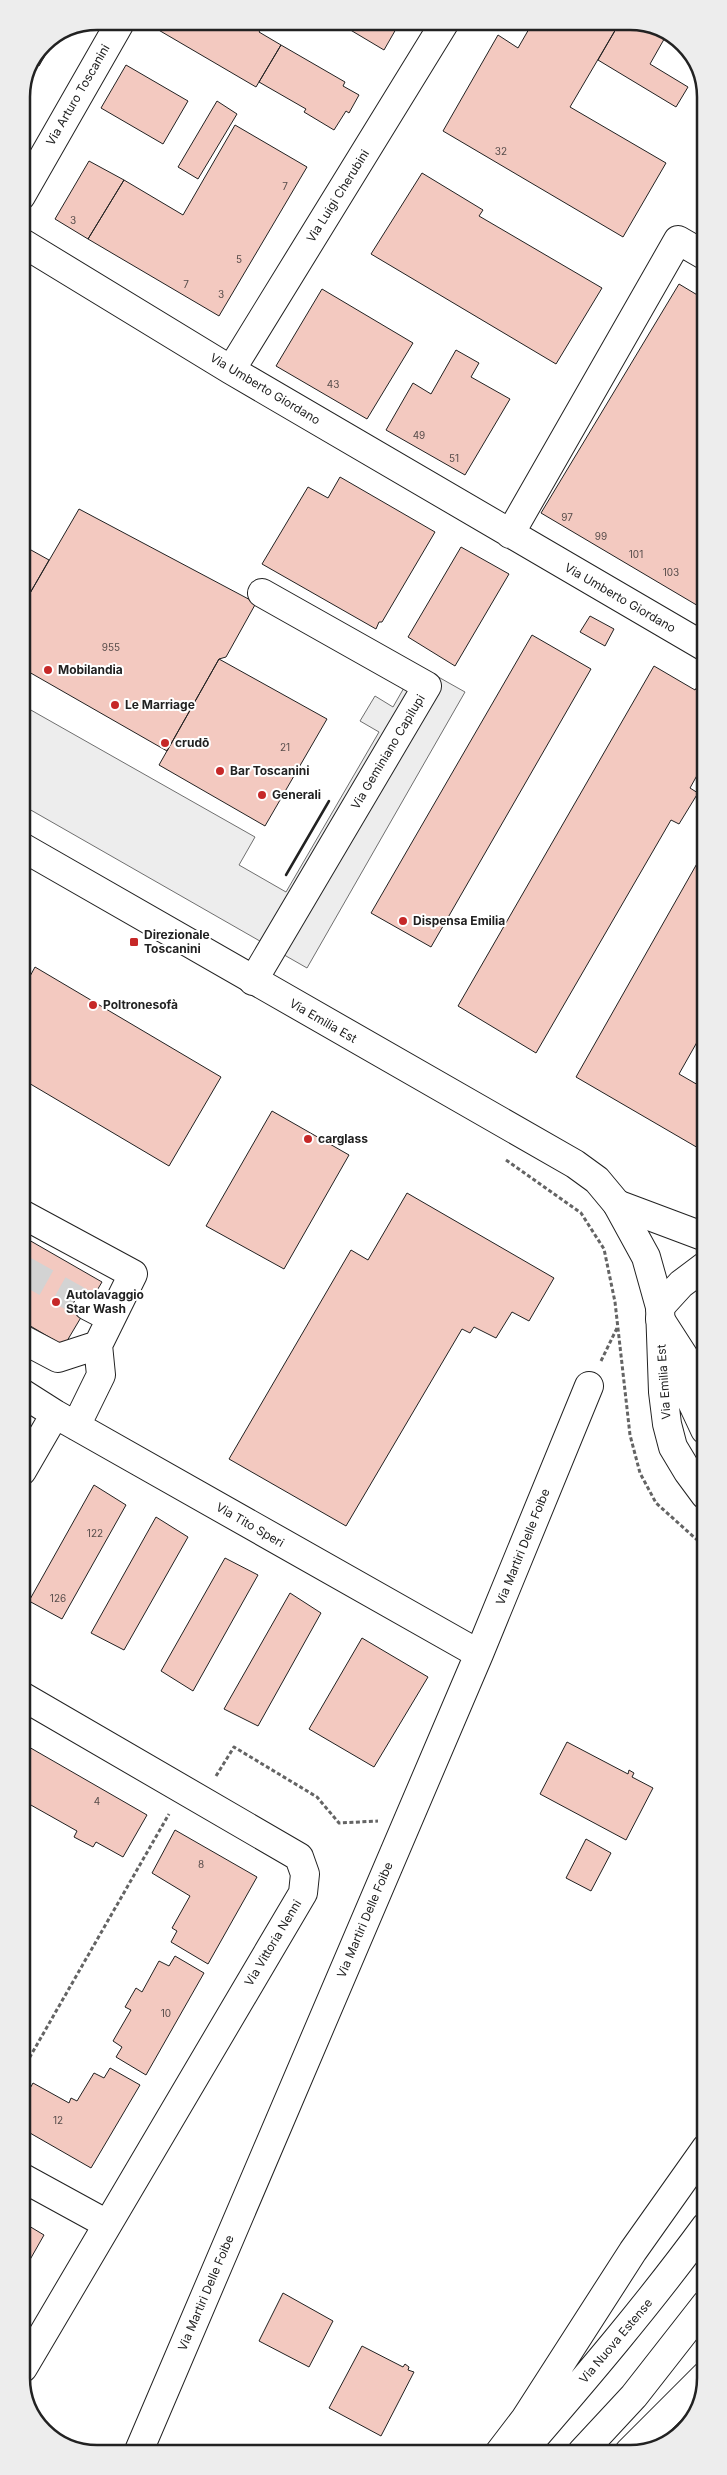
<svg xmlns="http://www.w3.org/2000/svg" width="727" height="2475" font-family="Inter,sans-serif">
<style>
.parking{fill:#ededed;stroke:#6f6f6f}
.building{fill:#f3c9c0;stroke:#222}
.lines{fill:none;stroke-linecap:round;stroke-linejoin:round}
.minor-tunnel{stroke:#d3d3d3;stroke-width:28;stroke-dasharray:28 14;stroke-linecap:butt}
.minor-casing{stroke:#222;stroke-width:30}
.major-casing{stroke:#222;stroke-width:30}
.highway-casing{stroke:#222;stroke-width:30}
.path{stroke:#646464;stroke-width:3;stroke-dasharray:4 2.5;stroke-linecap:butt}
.minor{stroke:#fff;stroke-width:28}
.major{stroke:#fff;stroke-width:28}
.highway{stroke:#fff;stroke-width:28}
.wall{stroke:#222;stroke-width:2.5}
.poi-dot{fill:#c62828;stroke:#fff;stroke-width:2}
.labels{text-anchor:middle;stroke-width:4;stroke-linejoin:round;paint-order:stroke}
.number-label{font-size:10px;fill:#564c4a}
.street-label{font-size:12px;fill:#222;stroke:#fff}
.poi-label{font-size:12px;font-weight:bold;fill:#222;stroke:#fff;text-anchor:start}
.rim{fill:none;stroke:#222;stroke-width:2.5}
</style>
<rect width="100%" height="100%" fill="#fff"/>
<path class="parking" d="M 417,665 L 465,692 L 307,968 L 22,805 L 22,705 L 255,837 L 239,865 L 286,892 L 379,732 L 360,721 L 375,696 L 393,707 Z"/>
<path class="building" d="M 152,21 L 249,21 L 261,29 L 259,32 L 281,45 L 256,87 L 150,25 Z
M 337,22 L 400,22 L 384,50 Z
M 533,22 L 620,22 L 570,107 L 666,163 L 623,237 L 443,131 L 498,35 L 518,48 Z
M 620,22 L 640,22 L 667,34 L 650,64 L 688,87 L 676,107 L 598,60 Z
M 55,38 L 39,66 L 35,64 L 44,43 Z
M 281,45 L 345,82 L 343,86 L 359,95 L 349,113 L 346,111 L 334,130 L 304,112 L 306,109 L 259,82 Z
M 126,65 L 188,101 L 163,144 L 101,108 Z
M 217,101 L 237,114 L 198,179 L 178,167 Z
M 235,125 L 307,167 L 219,316 L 88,239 L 124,180 L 183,215 Z
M 89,161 L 124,180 L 88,239 L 55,219 Z
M 422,173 L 483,210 L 479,216 L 602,288 L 556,364 L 371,254 Z
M 679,284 L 704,299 L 705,610 L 541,513 Z
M 322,289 L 413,343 L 367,419 L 276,366 Z
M 456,350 L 479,363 L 471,377 L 510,399 L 465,475 L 386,430 L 413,383 L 431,394 Z
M 340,477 L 435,532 L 382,622 L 379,622 L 376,629 L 262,564 L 308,487 L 328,498 Z
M 79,509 L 256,603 L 226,657 L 219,659 L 167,751 L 22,668 L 22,607 Z
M 22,545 L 49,560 L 22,607 Z
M 461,547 L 509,574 L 455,666 L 408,637 Z
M 590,616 L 614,629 L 605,646 L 580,632 Z
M 532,635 L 591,669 L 431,947 L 371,913 Z
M 219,659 L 327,719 L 265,826 L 159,765 Z
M 654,666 L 695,690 L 699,684 L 705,688 L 705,761 L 690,788 L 698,793 L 679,824 L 671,820 L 536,1053 L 458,1006 Z
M 699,860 L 705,864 L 705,1028 L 679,1074 L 705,1089 L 705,1152 L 576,1077 Z
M 35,967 L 221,1077 L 169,1166 L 22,1079 L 22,991 Z
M 272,1111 L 349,1155 L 284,1269 L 206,1226 Z
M 407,1193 L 554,1278 L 529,1321 L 512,1312 L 496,1338 L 474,1327 L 470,1333 L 462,1329 L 346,1526 L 229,1459 L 351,1250 L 368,1260 Z
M 22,1236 L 102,1282 L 64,1346 L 22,1321 Z
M 94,1485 L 126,1505 L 62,1619 L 29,1601 Z
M 156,1517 L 188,1537 L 124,1650 L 91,1633 Z
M 225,1558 L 258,1575 L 193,1691 L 161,1671 Z
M 290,1593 L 321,1613 L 258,1726 L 224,1709 Z
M 362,1638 L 428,1677 L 374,1767 L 309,1729 Z
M 567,1742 L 628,1774 L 629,1770 L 634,1773 L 632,1777 L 653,1788 L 626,1840 L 540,1794 Z
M 22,1743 L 147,1815 L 123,1857 L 96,1842 L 93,1847 L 74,1837 L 77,1831 L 22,1800 Z
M 175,1830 L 257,1877 L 208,1964 L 171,1942 L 177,1931 L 172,1928 L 190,1896 L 152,1873 Z
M 586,1839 L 611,1853 L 591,1891 L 566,1878 Z
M 175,1956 L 204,1973 L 146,2075 L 116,2057 L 122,2047 L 113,2041 L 131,2010 L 125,2007 L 136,1988 L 142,1992 L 159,1961 L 169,1966 Z
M 110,2068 L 140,2085 L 91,2168 L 23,2129 L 23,2101 L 33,2083 L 69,2103 L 71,2098 L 77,2101 L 94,2073 L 104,2078 Z
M 24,2223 L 44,2235 L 23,2272 L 23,2225 Z
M 283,2293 L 333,2321 L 309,2367 L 259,2341 Z
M 362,2346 L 403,2367 L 405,2364 L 409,2367 L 408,2370 L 414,2372 L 381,2436 L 329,2408 Z"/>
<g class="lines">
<path class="minor-tunnel" d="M 22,1269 L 88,1306"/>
<defs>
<path id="minor" d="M 21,196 L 121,21
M 21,242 L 231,370 L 705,647
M 231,370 L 445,22
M 510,534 L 678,240 L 704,255
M 253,981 L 427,686 L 262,593
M 617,1204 L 705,1237
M 22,1214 L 133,1274 L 98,1345 L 101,1375 L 76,1426
M 88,1306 L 111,1318
M 660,1307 L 681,1284 L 705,1266
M 22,1339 L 58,1358 L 98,1345
M 22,1393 L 55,1414 L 479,1654
M 22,1471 L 55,1414
M 22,1696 L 299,1857 L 305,1874 L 303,1893 L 23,2368
M 23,2178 L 107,2224
M 138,2453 L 479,1654 L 589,1386"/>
<path id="major" d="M 22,847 L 575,1164 L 597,1180 L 617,1204 L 646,1257 L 660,1307 L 663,1392 L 667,1424 L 673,1447 L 688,1472 L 705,1495
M 670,1344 L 690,1398 L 705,1430"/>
<path id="highway" d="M 660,1319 L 705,1389
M 582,2452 L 634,2396 L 706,2304
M 629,2452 L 706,2375
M 499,2453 L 525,2419 L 633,2251 L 706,2148
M 521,2453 C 585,2379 648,2305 706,2226"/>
</defs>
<use href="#minor" class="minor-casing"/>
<use href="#major" class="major-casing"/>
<use href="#highway" class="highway-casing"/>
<path class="path" d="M 506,1160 L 581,1213 L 604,1249 L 615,1302 L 630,1435 L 640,1473 L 656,1503 L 705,1547
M 601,1361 L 617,1328
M 216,1776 L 234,1747 L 317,1797 L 339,1823 L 378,1821
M 23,2069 L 169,1814"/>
<use href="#minor" class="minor"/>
<use href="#major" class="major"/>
<use href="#highway" class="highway"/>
<path class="wall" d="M 286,875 L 329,801"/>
</g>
<g class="poi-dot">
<circle cx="48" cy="670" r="5"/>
<circle cx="115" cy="705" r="5"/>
<circle cx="165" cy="743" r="5"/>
<circle cx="220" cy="771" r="5"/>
<circle cx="262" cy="795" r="5"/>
<circle cx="403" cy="921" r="5"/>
<rect x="129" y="937" width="10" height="10" rx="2.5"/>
<circle cx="93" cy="1005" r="5"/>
<circle cx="308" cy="1139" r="5"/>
<circle cx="56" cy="1302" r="5"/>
</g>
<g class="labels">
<g class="number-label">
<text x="501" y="155">32</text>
<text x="285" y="190">7</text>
<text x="73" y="224">3</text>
<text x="239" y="263">5</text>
<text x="186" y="288">7</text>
<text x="221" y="298">3</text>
<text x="333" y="388">43</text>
<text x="419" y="439">49</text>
<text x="454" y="462">51</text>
<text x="567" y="521">97</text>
<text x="601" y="540">99</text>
<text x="636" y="558">101</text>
<text x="671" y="576">103</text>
<text x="111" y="651">955</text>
<text x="285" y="751">21</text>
<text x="95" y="1537">122</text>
<text x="58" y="1602">126</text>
<text x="97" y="1805">4</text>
<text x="201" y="1868">8</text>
<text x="166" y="2017">10</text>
<text x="58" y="2124">12</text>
</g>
<g class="street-label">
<text transform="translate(78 95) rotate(-60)" y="4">Via Arturo Toscanini</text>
<text transform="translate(338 196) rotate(-58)" y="4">Via Luigi Cherubini</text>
<text transform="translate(265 389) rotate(31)" y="4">Via Umberto Giordano</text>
<text transform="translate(620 598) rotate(30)" y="4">Via Umberto Giordano</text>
<text transform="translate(388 752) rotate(-59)" y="4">Via Geminiano Capilupi</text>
<text transform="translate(323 1021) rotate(30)" y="4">Via Emilia Est</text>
<text transform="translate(664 1382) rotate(-94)" y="4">Via Emilia Est</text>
<text transform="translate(250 1525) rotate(30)" y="4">Via Tito Speri</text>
<text transform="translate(523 1547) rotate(-68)" y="4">Via Martiri Delle Foibe</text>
<text transform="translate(365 1920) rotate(-67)" y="4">Via Martiri Delle Foibe</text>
<text transform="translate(273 1943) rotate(-59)" y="4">Via Vittoria Nenni</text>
<text transform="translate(206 2293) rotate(-67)" y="4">Via Martiri Delle Foibe</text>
<text transform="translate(616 2341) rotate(-50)" y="4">Via Nuova Estense</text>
</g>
<g class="poi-label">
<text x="58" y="674">Mobilandia</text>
<text x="125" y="709">Le Marriage</text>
<text x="175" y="747">crudō</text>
<text x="230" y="775">Bar Toscanini</text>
<text x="272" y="799">Generali</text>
<text x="413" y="925">Dispensa Emilia</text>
<text x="144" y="939">Direzionale<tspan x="144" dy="14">Toscanini</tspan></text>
<text x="103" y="1009">Poltronesofà</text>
<text x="318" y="1143">carglass</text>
<text x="66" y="1299">Autolavaggio<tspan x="66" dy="14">Star Wash</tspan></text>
</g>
</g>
<path d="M0 0H727V2475H0ZM97 30H630A67 67 0 0 1 697 97V2378A67 67 0 0 1 630 2445H97A67 67 0 0 1 30 2378V97A67 67 0 0 1 97 30Z" fill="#ededed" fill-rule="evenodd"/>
<path class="rim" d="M97 30H630A67 67 0 0 1 697 97V2378A67 67 0 0 1 630 2445H97A67 67 0 0 1 30 2378V97A67 67 0 0 1 97 30Z"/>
</svg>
